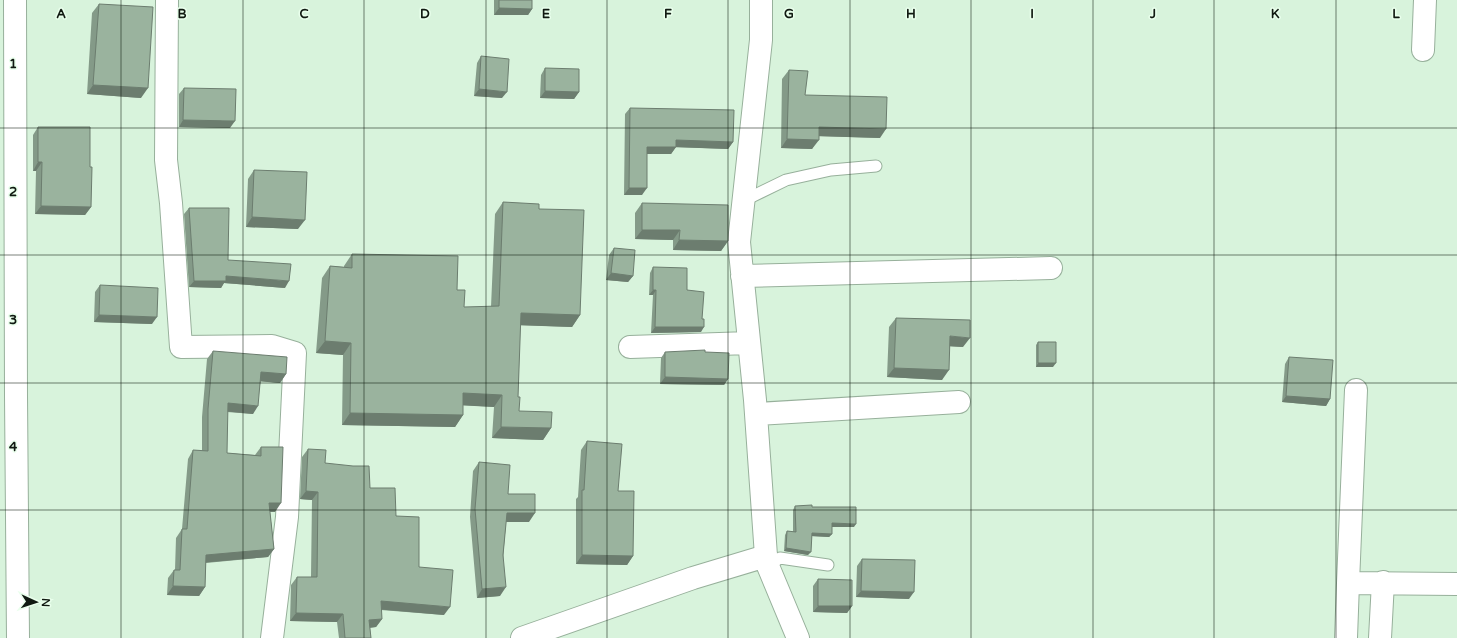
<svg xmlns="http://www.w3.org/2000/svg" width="1457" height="638" font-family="'Varela Round',sans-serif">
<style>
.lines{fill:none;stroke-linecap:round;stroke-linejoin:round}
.lane-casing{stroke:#97b09b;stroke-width:13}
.street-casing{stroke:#97b09b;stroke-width:24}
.secondary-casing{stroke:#97b09b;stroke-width:24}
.lane{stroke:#fff;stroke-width:11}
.street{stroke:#fff;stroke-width:22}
.secondary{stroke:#fff;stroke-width:22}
.wall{fill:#849a88}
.shaded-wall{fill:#6c7d6f}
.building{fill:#9ab39e;stroke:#6c7d6f}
.grid{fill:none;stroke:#101911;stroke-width:1;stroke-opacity:0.55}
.grid-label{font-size:13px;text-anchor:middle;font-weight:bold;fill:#101911;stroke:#e9ffec;stroke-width:3;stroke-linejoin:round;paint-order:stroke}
</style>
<rect width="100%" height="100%" fill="#d8f3dc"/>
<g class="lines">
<defs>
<path id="lane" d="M 743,201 L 786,180 L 831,170 L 876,166
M 768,566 L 780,558 L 828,565"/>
<path id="street" d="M 15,0 L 16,396 L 18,638
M 167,0 L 166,160 L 171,203 L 181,347 L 272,346 L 295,353 L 287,517 L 272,638
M 761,0 L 761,40 L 739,242 L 755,400 L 766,556
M 1423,50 L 1425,0
M 742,276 L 1051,268
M 630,347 L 749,343
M 1356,390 L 1348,583 L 1457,584
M 756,414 L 959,402
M 1346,638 L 1348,583
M 1380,638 L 1383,582"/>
<path id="secondary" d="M 522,638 L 693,578 L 766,556 L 768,566 L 798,638"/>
</defs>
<use href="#lane" class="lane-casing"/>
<use href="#street" class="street-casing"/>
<use href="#secondary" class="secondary-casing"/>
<use href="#lane" class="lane"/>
<use href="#street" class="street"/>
<use href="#secondary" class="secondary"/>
</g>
<path class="wall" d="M 494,0 L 532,0 L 532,9 L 528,15 L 494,15 Z
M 99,4 L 141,98 L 87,94 L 92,13 Z
M 481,56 L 502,98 L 474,96 L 477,63 Z
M 545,68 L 579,92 L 574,99 L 540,98 L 541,75 Z
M 789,70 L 805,95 L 880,138 L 819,136 L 812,149 L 781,148 L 782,79 Z
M 184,88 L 230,128 L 179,127 L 179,94 Z
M 630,108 L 733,142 L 728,149 L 676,147 L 671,154 L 647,154 L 642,195 L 624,195 L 625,114 Z
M 38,127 L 90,167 L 91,207 L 85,215 L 35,214 L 36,171 L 33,171 L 33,135 Z
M 254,170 L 298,229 L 246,227 L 248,179 Z
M 503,202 L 539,209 L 580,315 L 572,327 L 520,325 L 518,397 L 519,411 L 551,428 L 543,440 L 492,438 L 494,407 L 463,405 L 463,415 L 455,427 L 342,425 L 343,355 L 316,353 L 322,278 L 330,266 L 344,267 L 344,266 L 352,254 L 457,290 L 464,307 L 491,307 L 495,214 Z
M 642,203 L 728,241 L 721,251 L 673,250 L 673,240 L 635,239 L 635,213 Z
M 189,208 L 228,260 L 285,288 L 224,283 L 221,288 L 189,287 L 184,214 Z
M 614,248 L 633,276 L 628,282 L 606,280 L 609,255 Z
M 653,267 L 687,290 L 702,319 L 701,332 L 651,333 L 653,295 L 649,295 L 650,273 Z
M 100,285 L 152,324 L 94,322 L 95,292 Z
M 896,318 L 963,347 L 950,346 L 942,380 L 887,377 L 889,327 Z
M 1038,342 L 1053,367 L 1036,367 L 1036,345 Z
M 213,351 L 286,374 L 280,383 L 261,381 L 253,414 L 227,412 L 227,453 L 255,455 L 261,447 L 275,512 L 270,512 L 274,549 L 268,557 L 206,563 L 205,587 L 199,596 L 167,595 L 168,578 L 174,570 L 175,570 L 176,538 L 182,529 L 188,459 L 193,450 L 202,451 L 202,417 L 207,359 Z
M 665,352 L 705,352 L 728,379 L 724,385 L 660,384 L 661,358 Z
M 1289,357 L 1330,399 L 1326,406 L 1282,402 L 1285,364 Z
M 587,441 L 618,491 L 633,556 L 627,565 L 576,564 L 576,499 L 578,497 L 581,450 Z
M 308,449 L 325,463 L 370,488 L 396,516 L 419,567 L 444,615 L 381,610 L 382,619 L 376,627 L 370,628 L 371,638 L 339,638 L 337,622 L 290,621 L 291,585 L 297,577 L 311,577 L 312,500 L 300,499 L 302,457 Z
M 479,462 L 508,494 L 529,522 L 506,522 L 500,596 L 477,598 L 470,517 L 473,471 Z
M 795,506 L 812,507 L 854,527 L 832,527 L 832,534 L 829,537 L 812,536 L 808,555 L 784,551 L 785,535 L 787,531 L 793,532 L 793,510 Z
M 862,559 L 909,599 L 856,597 L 857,566 Z
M 818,579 L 852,606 L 847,613 L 813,612 L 813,586 Z"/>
<path class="shaded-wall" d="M 499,8 L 532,9 L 528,15 L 494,15 Z
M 93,85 L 148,88 L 141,98 L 87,94 Z
M 479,89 L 507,92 L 502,98 L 474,96 Z
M 545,91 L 579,92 L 574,99 L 540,98 Z
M 183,120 L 235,121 L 230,128 L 179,127 Z
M 819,127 L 886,129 L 880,138 L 813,136 Z
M 787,139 L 819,140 L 812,149 L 781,148 Z
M 676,140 L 733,142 L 728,149 L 671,147 Z
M 647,147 L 676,147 L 671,154 L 642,154 Z
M 38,162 L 42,162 L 36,171 L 33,171 Z
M 629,188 L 647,188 L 642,195 L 624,195 Z
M 41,206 L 91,207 L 85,215 L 35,214 Z
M 252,217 L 305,220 L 298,229 L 246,227 Z
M 642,230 L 680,230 L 673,240 L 635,239 Z
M 679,240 L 728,241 L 721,251 L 673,250 Z
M 611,273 L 633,276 L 628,282 L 606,280 Z
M 226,276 L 289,281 L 285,288 L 224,283 L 221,288 L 189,287 L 194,281 Z
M 653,290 L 656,290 L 653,295 L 649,295 Z
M 521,313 L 580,315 L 572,327 L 512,325 Z
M 99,315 L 157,317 L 152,324 L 94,322 Z
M 655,327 L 704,327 L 701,332 L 651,333 Z
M 950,336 L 970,338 L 963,347 L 943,346 Z
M 325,341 L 351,343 L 343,355 L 316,353 Z
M 1038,363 L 1056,363 L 1053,367 L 1036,367 Z
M 894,368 L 949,370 L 942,380 L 887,377 Z
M 261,372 L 286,374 L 280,383 L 255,381 Z
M 665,377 L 728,379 L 724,385 L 660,384 Z
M 463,393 L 502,395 L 494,407 L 455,405 Z
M 1286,396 L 1330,399 L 1326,406 L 1282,402 Z
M 228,403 L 258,406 L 253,414 L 222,411 Z
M 350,413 L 463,415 L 455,427 L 342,425 Z
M 501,427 L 551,428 L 543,440 L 492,438 Z
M 306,491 L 318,492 L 312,500 L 300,499 Z
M 269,503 L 281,503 L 275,512 L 264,512 Z
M 507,513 L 535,513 L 529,522 L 501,522 Z
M 832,523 L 856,524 L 854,527 L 830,527 Z
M 812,533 L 832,534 L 829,537 L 810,536 Z
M 786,548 L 811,552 L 808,555 L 784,551 Z
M 274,549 L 268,557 L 200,563 L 206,555 Z
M 582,555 L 633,556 L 627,565 L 576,564 Z
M 173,586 L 205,587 L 199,596 L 167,595 Z
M 506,587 L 500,596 L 477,598 L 482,589 Z
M 861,591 L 914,592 L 909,599 L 856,597 Z
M 381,601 L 450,607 L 444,615 L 375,609 Z
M 818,606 L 852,606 L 847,613 L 813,612 Z
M 296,613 L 343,614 L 337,622 L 290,621 Z
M 382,619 L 376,627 L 364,628 L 369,620 Z"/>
<path class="building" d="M 499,0 L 532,0 L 532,9 L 499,8 Z
M 99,4 L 153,7 L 148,88 L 93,85 Z
M 481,56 L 509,59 L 507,92 L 479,89 Z
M 545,68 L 579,69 L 579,92 L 545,91 Z
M 789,70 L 808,71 L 805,95 L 887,97 L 886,129 L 819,127 L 819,140 L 787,139 Z
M 184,88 L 236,89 L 235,121 L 183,120 Z
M 630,108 L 734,110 L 733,142 L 676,140 L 676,147 L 647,147 L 647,188 L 629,188 Z
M 38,127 L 90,127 L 90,167 L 92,167 L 91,207 L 41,206 L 42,162 L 38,162 Z
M 254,170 L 307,172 L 305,220 L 252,217 Z
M 503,202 L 539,204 L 539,209 L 584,210 L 580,315 L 521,313 L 518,397 L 520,397 L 519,411 L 552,412 L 551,428 L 501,427 L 502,395 L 463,393 L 463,415 L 350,413 L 351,343 L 325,341 L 330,266 L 352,268 L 352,254 L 458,256 L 457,290 L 465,290 L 464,307 L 499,306 Z
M 642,203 L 728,205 L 728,241 L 679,240 L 680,230 L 642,230 Z
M 189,208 L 229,208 L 228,260 L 291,264 L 289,281 L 226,276 L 226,281 L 194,281 Z
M 614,248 L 635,250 L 633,276 L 611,273 Z
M 653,267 L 687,268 L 687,290 L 704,292 L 702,319 L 704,319 L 704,327 L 655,327 L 656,290 L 653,290 Z
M 100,285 L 158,288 L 157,317 L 99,315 Z
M 896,318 L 970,320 L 970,338 L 950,336 L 949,370 L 894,368 Z
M 1038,342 L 1056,342 L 1056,363 L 1038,363 Z
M 705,350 L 705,352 L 729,353 L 728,379 L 665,377 L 665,352 Z
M 213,351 L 287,357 L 286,374 L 261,372 L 258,406 L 228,403 L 227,453 L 261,456 L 261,447 L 283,447 L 281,503 L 269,503 L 274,549 L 206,555 L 205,587 L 173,586 L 174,570 L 180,570 L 182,529 L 187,529 L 193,450 L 208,451 L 208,409 Z
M 1289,357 L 1333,360 L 1330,399 L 1286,396 Z
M 587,441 L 622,444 L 618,491 L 634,491 L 633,556 L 582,555 L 582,490 L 584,490 Z
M 308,449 L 326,450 L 325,463 L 353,466 L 369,466 L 370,488 L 395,488 L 396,516 L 419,517 L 419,567 L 453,570 L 450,607 L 381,601 L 382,619 L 369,620 L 371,638 L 345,638 L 343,614 L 296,613 L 297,577 L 317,577 L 318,492 L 306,491 Z
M 479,462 L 510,465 L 508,494 L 535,494 L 535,513 L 507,513 L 503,555 L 506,587 L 482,589 L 475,509 Z
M 812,505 L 812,507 L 856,507 L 856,524 L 832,523 L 832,534 L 812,533 L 811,552 L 786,548 L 787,531 L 796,532 L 795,506 Z
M 862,559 L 915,560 L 914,592 L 861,591 Z
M 818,579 L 852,580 L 852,606 L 818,606 Z"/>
<path class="grid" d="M 121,0 L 121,638M 243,0 L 243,638M 364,0 L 364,638M 486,0 L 486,638M 607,0 L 607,638M 728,0 L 728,638M 850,0 L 850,638M 971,0 L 971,638M 1093,0 L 1093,638M 1214,0 L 1214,638M 1336,0 L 1336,638M 0,128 L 1457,128M 0,255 L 1457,255M 0,383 L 1457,383M 0,510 L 1457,510"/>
<g class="grid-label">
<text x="61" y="18">A</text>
<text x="182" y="18">B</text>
<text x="304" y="18">C</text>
<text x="425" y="18">D</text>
<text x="546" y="18">E</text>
<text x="668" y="18">F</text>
<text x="789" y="18">G</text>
<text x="911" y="18">H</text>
<text x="1032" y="18">I</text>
<text x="1153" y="18">J</text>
<text x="1275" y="18">K</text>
<text x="1396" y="18">L</text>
<text x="13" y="68">1</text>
<text x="13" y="196">2</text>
<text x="13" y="324">3</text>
<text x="13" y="451">4</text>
</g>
<g transform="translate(36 602) rotate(93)" stroke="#e9ffec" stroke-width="3" paint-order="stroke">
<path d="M0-3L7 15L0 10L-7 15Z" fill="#101911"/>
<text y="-6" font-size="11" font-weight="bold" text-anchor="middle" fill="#101911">N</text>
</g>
</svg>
